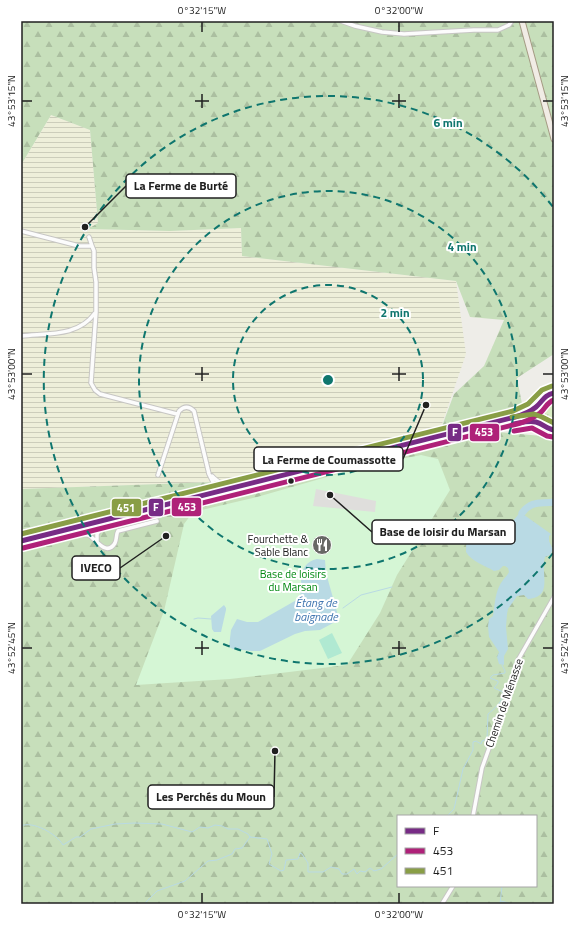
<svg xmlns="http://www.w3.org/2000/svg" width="575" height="925" font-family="'Titillium Web',sans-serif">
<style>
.farmland{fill:url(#farmland-rules)}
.grass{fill:url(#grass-tufts)}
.forest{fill:url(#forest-firs);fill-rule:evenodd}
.park{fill:#d5f6d5}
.pitch{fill:#b0e9d2}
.parking{fill:#dfdedc}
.water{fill:#b9dae4}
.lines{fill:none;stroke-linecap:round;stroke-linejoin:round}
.stream{stroke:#b9dae4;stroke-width:1}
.river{stroke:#b9dae4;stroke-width:7}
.minor-casing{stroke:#c7c6c4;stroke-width:5.5}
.primary-casing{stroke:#a59b84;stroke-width:7}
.minor{stroke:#fcfcfc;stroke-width:3.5}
.primary{stroke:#f1ece5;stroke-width:5}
.bus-1-casing{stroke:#fff;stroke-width:8}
.bus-2-casing{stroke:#fff;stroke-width:8}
.bus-3-casing{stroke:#fff;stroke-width:8}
.bus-1{stroke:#772b85;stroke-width:5}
.bus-2{stroke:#af2179;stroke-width:5}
.bus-3{stroke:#899e46;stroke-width:5}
.ticks{fill:none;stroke:#202020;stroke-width:1.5}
.ring{fill:none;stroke:#0f766e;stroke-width:2;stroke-dasharray:7 5}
.bus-dot{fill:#202020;stroke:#fff;stroke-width:1.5}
.labels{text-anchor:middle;stroke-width:4;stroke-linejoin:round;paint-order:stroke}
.poi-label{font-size:11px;fill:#202020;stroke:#fff;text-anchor:end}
.park-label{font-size:11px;fill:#028911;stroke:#fff}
.street-label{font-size:11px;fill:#202020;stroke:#fff}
.water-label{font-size:12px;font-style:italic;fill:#4076b0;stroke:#fff}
.centre{fill:#0f766e;stroke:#fff;stroke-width:2}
.ring-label{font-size:12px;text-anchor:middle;font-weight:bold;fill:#0f766e;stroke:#fff;stroke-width:4;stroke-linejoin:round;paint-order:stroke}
.leader{fill:none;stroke:#202020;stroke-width:1.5}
.callout-dot{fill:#202020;stroke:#fff;stroke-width:1.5}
.callout{fill:#fff;stroke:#202020;stroke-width:1.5}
.callout-label{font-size:12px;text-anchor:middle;font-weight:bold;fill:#202020}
.line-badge{stroke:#fff;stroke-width:1.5}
.badge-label{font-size:11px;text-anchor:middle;font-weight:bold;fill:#fff}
.neatline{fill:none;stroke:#202020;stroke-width:1.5}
.ticks-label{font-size:10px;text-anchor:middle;fill:#202020}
</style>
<defs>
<pattern id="farmland-rules" width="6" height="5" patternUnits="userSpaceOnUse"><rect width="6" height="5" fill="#eeefda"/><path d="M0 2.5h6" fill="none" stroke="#cccdbb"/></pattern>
<pattern id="grass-tufts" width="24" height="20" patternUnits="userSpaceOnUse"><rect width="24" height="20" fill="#daeec4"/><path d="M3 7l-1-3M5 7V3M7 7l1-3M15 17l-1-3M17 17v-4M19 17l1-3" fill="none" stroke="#bbcca8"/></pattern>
<pattern id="forest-firs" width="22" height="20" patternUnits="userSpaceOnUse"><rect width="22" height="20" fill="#c7dfbb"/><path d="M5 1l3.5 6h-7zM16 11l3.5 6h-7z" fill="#abbfa0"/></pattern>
</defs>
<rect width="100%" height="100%" fill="#eeede8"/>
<path class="farmland" d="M 51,115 L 90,130 L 98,223 L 89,229 L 170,231 L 241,228 L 242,256 L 456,281 L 466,354 L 441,427 L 424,435 L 243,481 L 21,489 L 21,165 Z"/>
<path class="grass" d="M 554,397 L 554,426 L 552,426 C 535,421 536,400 554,397 Z"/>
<path class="forest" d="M 21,21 L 554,21 L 554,354 L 517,378 L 523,409 L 442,426 L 454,394 L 484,366 L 504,320 L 470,317 L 456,281 L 242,256 L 241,228 L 170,231 L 88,229 L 98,223 L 90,130 L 51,115 L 21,165 Z
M 441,427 L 554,437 L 554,904 L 21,904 L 21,489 L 243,481 L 424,435 ZM 398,816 L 536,816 L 536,886 L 398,886 Z"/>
<path class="park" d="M 421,455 L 438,459 L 450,490 L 397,575 L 380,613 L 347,665 L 230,679 L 136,685 L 164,611 L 184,524 L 193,512 L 257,497 L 365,466 Z"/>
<path class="pitch" d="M 332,633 L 342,653 L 328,659 L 319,640 Z"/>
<path class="parking" d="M 316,489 L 376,501 L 375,512 L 313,506 Z"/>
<path class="water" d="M 520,512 L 551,534 L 549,536 L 549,541 L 553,550 L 550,555 L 545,557 C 540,573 554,597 528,599 L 524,595 L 517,596 L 508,609 L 507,614 L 506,627 L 508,649 L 504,656 L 504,665 L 499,664 L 497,657 L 499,652 L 489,637 L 488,626 L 489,619 L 493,616 C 495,604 495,590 503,580 C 505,577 508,575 509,572 L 508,568 L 505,566 L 503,566 L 499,570 L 494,571 C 484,565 472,562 466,552 C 465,522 492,532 509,523 C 514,521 517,516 520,512 Z
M 317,559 L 325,560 L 326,573 L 337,612 L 338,616 L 335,622 L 320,630 L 305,631 L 295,634 L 260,651 L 252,651 L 233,649 L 229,647 L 231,630 L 237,619 L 247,622 L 258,622 L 300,598 C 303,584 296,564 317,559 Z
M 224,605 L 226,608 L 226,610 L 221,632 L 214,632 L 212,629 L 211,616 Z"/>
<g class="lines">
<path class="stream" d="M 343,608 L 361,595 L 392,587
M 194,619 L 198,618 L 211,619
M 447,816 L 454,809 L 463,769 L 473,750 L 473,742 L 476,741 L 481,744 L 482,741 L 487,739 L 488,714 C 494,709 504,701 503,692 L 494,688 L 498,683 L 498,681 L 490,678 L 493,675 L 505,673 L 505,671 L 502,665
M 21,826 C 32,820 57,834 63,845 L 76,837 L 80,837 L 91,829 L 115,824 L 135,823 L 162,824 L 192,832 L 200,827 L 208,828 L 215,825 L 222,826 L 228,829 L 238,829 L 248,834 L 250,837 L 267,839 L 272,854 L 269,864 L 281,871 L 284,870 L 286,860 L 298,859 L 300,853 L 302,854 L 308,863 L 308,872 L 323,872 L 331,867 L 339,869 L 342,874 L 347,874 L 354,869 L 357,874 L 360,871 L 365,872 L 370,868 L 374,871 L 381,869 L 398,854
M 501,901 L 512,904
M 144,904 L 157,891 L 185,881 L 208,861 L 217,860 L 232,854 L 235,849 L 242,848 L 250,837
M 500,904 L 502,886
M 520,904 L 527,904"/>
<path class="river" d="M 522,513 C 532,500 540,504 554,502"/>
<defs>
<path id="minor" d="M 341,21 L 355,26 L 382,32 L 404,34 L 474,30 L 498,30 L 509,25 L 512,21
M 21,231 L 79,246 L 92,246 L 94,251 L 94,268 L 96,282 L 96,312 L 91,383 L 95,390 L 100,394 L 177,414
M 89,237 L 92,246
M 21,336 C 47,333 78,337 95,313
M 158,475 L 179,411 C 184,406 189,406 194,411 L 209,474 L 214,484 L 213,493
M 212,476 C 220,485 228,486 239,484
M 60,540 C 68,538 80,533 88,535 C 95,537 106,558 115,543 C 117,539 116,534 118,531 L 157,521
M 97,542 L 97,534 L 101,528
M 473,816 L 482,768 L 508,695 L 518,660 L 554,597
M 442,904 L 453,886"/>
<path id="primary" d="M 522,21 L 554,139
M 554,393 C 531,396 530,427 554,430
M 21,541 L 508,419 L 526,414 L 537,407
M 21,547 L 511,425 L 527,422 L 540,423"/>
</defs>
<use href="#minor" class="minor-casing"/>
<use href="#primary" class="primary-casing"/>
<use href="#minor" class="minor"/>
<use href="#primary" class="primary"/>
<defs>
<path id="bus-1" d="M 513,424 C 520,423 529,420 536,422 C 543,424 547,429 554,430
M 21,541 L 515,417 C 522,415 530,412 536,407 C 543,401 544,395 554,393"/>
<path id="bus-2" d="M 514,431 L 532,428 L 547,436 L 553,437
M 23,548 L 517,424 C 525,422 533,418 540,413 C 545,409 547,402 554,400"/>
<path id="bus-3" d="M 512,417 L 534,414 L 542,417 L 554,423
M 21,534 L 513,411 L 528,404 L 542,390 L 552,386"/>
</defs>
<use href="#bus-1" class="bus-1-casing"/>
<use href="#bus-2" class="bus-2-casing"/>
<use href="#bus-3" class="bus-3-casing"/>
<use href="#bus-1" class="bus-1"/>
<use href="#bus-2" class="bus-2"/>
<use href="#bus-3" class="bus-3"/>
</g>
<path class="ticks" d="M 202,22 L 202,32M 399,22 L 399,32M 202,94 L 202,108M 399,94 L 399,108M 22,101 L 32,101M 195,101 L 209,101M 392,101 L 406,101M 543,101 L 553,101M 202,367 L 202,381M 399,367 L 399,381M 22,374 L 32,374M 195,374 L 209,374M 392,374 L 406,374M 543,374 L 553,374M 202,641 L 202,655M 399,641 L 399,655M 22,648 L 32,648M 195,648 L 209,648M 392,648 L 406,648M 543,648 L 553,648M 202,893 L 202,903M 399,893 L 399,903"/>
<g class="ring">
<circle cx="328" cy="380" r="95"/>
<circle cx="328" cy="380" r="189"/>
<path d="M553 553A284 284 0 1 1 553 207"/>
</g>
<defs>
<symbol id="restaurant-disc" viewBox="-11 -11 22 22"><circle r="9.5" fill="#686866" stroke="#fff"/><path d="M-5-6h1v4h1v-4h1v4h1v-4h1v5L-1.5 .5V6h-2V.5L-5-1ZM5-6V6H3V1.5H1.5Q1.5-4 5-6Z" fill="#fff"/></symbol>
</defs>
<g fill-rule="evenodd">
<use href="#restaurant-disc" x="311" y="534" width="22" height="22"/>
</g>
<circle class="bus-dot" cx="291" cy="481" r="3.5"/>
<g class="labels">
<g class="poi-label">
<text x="308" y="543">Fourchette &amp;<tspan x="308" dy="13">Sable Blanc</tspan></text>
</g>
<g class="park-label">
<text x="293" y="578">Base de loisirs<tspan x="293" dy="13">du Marsan</tspan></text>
</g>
<g class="street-label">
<text transform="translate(504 703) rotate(-71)" y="4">Chemin de Ménasse</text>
</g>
<g class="water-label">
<text x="316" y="607">Étang de<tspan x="316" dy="14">baignade</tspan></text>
</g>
</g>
<circle cx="328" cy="380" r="6" class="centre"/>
<g class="ring-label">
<text x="448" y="127">6 min</text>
<text x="462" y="251">4 min</text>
<text x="395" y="317">2 min</text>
</g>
<path class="leader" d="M85 227L126 186M426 405L403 459M330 495L372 532M166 536L120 568M275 751L274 797"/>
<g class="callout-dot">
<circle cx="85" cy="227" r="4"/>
<circle cx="426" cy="405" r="4"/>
<circle cx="330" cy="495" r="4"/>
<circle cx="166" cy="536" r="4"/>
<circle cx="275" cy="751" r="4"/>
</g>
<g class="callout">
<rect x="126" y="174" width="110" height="24" rx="4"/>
<rect x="254" y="447" width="149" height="24" rx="4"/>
<rect x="372" y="520" width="143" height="24" rx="4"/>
<rect x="72" y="556" width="48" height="24" rx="4"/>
<rect x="148" y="785" width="126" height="24" rx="4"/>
</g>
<g class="callout-label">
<text x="181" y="190">La Ferme de Burté</text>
<text x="329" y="464">La Ferme de Coumassotte</text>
<text x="443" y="536">Base de loisir du Marsan</text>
<text x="96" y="572">IVECO</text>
<text x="211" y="801">Les Perchés du Moun</text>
</g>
<g class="line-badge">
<rect x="447" y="423" width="15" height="19" rx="4" fill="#772b85"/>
<rect x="469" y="423" width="31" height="19" rx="4" fill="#af2179"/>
<rect x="171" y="497" width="31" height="20" rx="4" fill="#af2179"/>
<rect x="148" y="498" width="16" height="19" rx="4" fill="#772b85"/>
<rect x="111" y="498" width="31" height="19" rx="4" fill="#899e46"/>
</g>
<g class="badge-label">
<text x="455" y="436">F</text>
<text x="484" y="436">453</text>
<text x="187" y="511">453</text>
<text x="156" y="511">F</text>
<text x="126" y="512">451</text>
</g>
<rect width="575" height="925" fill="none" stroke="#ffffff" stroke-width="44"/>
<rect x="397" y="815" width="140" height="72" fill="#ffffff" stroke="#a6a6a6"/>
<rect x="405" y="828" width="20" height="6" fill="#772b85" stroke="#a6a6a6"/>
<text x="433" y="835" font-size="12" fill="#202020">F</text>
<rect x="405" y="848" width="20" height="6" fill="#af2179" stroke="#a6a6a6"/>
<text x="433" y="855" font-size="12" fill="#202020">453</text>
<rect x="405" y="868" width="20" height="6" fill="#899e46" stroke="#a6a6a6"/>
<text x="433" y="875" font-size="12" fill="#202020">451</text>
<rect x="22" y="22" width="531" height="881" class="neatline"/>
<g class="ticks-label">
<text x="202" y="14">0°32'15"W</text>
<text x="399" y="14">0°32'00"W</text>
<text transform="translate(11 101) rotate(-90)" y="4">43°53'15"N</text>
<text transform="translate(564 101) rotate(-90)" y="4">43°53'15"N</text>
<text transform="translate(11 374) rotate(-90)" y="4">43°53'00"N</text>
<text transform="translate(564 374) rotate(-90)" y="4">43°53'00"N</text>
<text transform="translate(11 648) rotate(-90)" y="4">43°52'45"N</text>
<text transform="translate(564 648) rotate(-90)" y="4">43°52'45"N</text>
<text x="202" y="918">0°32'15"W</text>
<text x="399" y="918">0°32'00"W</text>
</g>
</svg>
